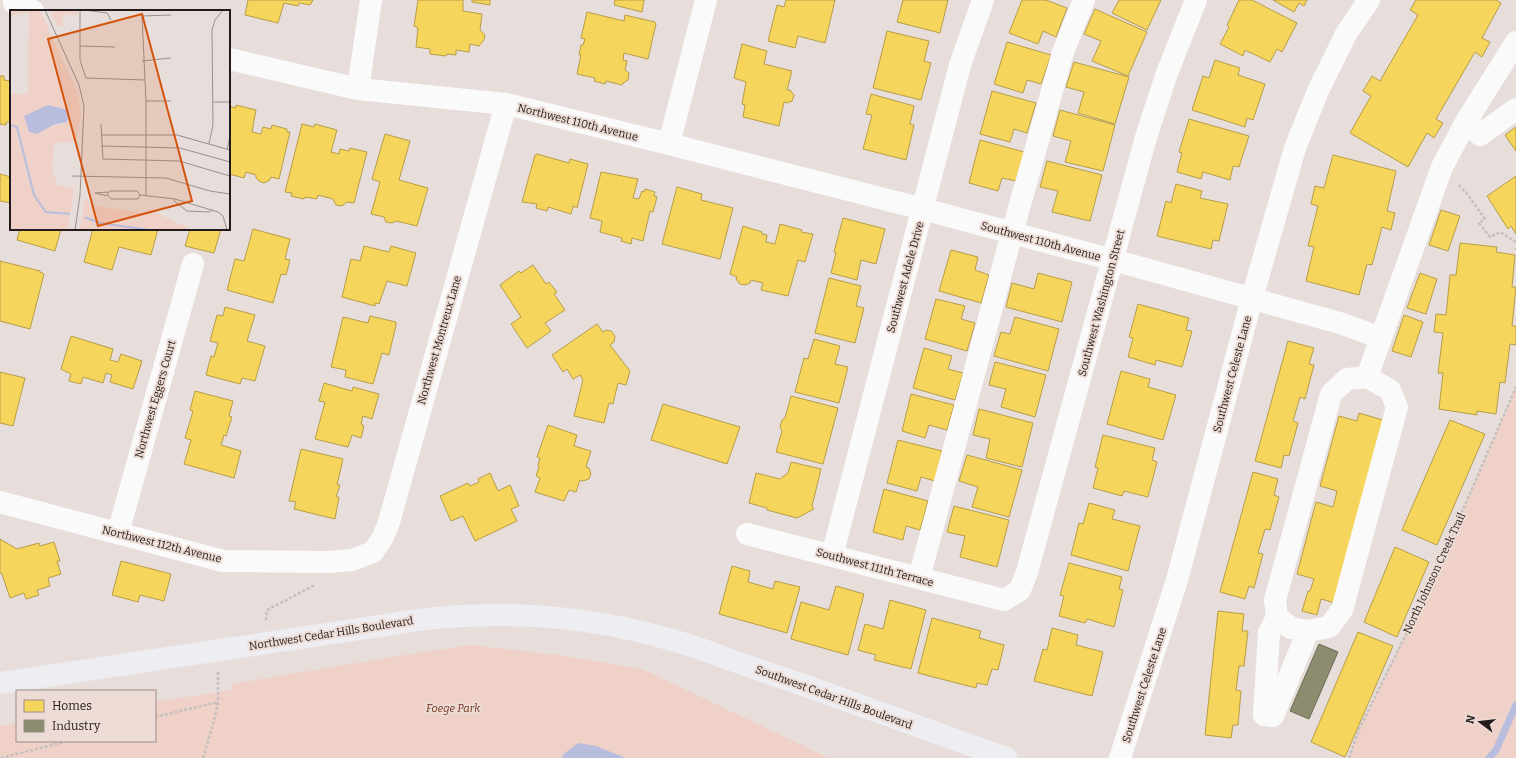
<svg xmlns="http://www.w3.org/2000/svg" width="1516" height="758" font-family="Bitter,serif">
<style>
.green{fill:#efd1c7}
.water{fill:#b8bddd}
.homes{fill:#f6d55c;stroke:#b69d48}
.industry{fill:#8c8c6e;stroke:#6c6a54}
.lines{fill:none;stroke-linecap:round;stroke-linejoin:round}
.stream{stroke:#b8bddd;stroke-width:7}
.path{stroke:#c4c0bf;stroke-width:2.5;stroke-dasharray:3 2;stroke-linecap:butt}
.minor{stroke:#fbfafa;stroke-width:22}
.major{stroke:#ededf2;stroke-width:22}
.labels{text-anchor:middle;stroke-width:4;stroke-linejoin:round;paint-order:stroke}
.street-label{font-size:11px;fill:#221b19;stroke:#eddbd5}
.park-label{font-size:11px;font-style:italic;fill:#73321c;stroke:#eddbd5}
.inset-river{fill:none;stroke:#b8bddd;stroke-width:2}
.inset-road{fill:none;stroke:#98908d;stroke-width:1}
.view{fill:#d4530d;fill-opacity:0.15;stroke:#d4530d;stroke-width:2}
.inset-edge{fill:none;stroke:#221b19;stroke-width:2}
</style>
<rect width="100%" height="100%" fill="#e7dedb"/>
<path class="green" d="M 1516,387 L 1516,758 L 1349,758 L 1358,731 L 1429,588 Z
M 472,645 L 566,656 L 642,669 L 829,758 L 626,758 L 596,746 L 565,753 L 561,758 L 0,758 L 0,726 L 17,723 L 17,741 L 155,741 L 155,702 L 231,690 L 232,684 L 423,652 Z"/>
<path class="water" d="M 578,743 L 596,746 L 626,758 L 561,758 L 565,753 Z"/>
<path class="homes" d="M 248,0 L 313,0 L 310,5 L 299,3 L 298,6 L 284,3 L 278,23 L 245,15 Z
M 418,0 L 463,0 L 463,11 L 482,14 L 480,30 L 485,35 L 484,40 L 479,46 L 470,44 L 469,52 L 456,50 L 456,55 L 447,54 L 446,56 L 430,54 L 430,49 L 416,47 L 418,28 L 414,26 Z
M 472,0 L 490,0 L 490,5 L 472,2 Z
M 615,0 L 644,0 L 642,12 L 614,5 Z
M 786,0 L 835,0 L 825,43 L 798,36 L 795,48 L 768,41 L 777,5 L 784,7 Z
M 903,0 L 948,0 L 940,33 L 897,22 Z
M 1022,0 L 1046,0 L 1067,8 L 1056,37 L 1043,31 L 1038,44 L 1009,33 Z
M 1119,0 L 1161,0 L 1147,30 L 1112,13 Z
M 1239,0 L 1252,0 L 1297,23 L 1282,52 L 1277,49 L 1270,62 L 1245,50 L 1243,56 L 1220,44 L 1229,27 L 1227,25 Z
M 1273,0 L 1307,0 L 1304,6 L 1299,3 L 1294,12 Z
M 1416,0 L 1496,0 L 1501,3 L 1482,38 L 1490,42 L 1482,57 L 1475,52 L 1436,119 L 1443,123 L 1434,138 L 1427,133 L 1408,167 L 1350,133 L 1371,96 L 1363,91 L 1372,76 L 1380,81 L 1418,15 L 1410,10 Z
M 1095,9 L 1147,32 L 1128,76 L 1092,61 L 1101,41 L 1084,34 Z
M 587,12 L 624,21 L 625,15 L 655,22 L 656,24 L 648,59 L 624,53 L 623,60 L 627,61 L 625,70 L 629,73 L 628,80 L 623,83 L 622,85 L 606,81 L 605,84 L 594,81 L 595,78 L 577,74 L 581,55 L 579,55 L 581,45 L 583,45 L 585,39 L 581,38 Z
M 887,31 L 929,41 L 924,61 L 931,63 L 921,100 L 873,88 Z
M 1007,42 L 1051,55 L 1041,84 L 1027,80 L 1023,93 L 994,84 Z
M 742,44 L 767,51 L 764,64 L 792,71 L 787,90 L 790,90 L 794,95 L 792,101 L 787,103 L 784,102 L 779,126 L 743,117 L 745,105 L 742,104 L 746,82 L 734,78 Z
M 1215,60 L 1240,68 L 1238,75 L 1265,84 L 1253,120 L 1247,118 L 1245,127 L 1192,110 L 1203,76 L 1209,78 Z
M 1074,62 L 1129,77 L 1115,124 L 1078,113 L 1084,92 L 1066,87 Z
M 0,76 L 4,76 L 4,80 L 11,81 L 11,122 L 6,122 L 6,125 L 0,124 Z
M 992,91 L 1036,103 L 1027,133 L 1014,129 L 1010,142 L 980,134 Z
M 871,94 L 914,106 L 910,124 L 914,125 L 906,160 L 863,149 L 872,115 L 866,114 Z
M 236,105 L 256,110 L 252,132 L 261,134 L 263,127 L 271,129 L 272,125 L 287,129 L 287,132 L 290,132 L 279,179 L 271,177 L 270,180 L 264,183 L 259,181 L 256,178 L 256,175 L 246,172 L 244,178 L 229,174 L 229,106 L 236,108 Z
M 1060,110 L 1115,125 L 1103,171 L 1065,162 L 1071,141 L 1053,136 Z
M 1189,119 L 1249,136 L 1239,167 L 1233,166 L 1230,180 L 1203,172 L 1201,179 L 1177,172 L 1182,153 L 1179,152 Z
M 302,124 L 314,127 L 315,124 L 337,130 L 331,152 L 339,154 L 340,149 L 349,151 L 350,148 L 367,152 L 354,203 L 347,202 L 342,206 L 336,205 L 333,199 L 318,195 L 317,199 L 305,197 L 304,199 L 291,196 L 292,193 L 285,192 Z
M 1516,127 L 1516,151 L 1505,135 Z
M 385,134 L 410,141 L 399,180 L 428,188 L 417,226 L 396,221 L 392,223 L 386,222 L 384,217 L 371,214 L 380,182 L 372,179 Z
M 980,140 L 1024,152 L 1016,181 L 1002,178 L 998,191 L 969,183 Z
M 537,154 L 569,163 L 570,159 L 588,164 L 577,208 L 573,206 L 571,214 L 548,207 L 547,211 L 536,208 L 537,204 L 522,202 L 535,155 Z
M 1333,155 L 1396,171 L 1387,211 L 1395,213 L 1391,230 L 1382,227 L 1372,265 L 1367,264 L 1359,295 L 1306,281 L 1314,247 L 1308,246 L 1318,206 L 1311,204 L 1315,186 L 1324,188 Z
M 1047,161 L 1102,175 L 1090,221 L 1052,212 L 1058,191 L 1040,187 Z
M 601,172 L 638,179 L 633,198 L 639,199 L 642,191 L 644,192 L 645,189 L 655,192 L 654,196 L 657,197 L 653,212 L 650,211 L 643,241 L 632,238 L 631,244 L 621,241 L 622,238 L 600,232 L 602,221 L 590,218 Z
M 0,174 L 11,177 L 11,203 L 0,201 Z
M 1516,176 L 1516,234 L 1511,226 L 1508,229 L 1487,196 Z
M 1176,184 L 1202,191 L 1200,198 L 1228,204 L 1219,241 L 1213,240 L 1211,249 L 1157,236 L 1166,201 L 1171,203 Z
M 677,187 L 702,194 L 701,200 L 733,208 L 720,259 L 662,244 Z
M 1441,210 L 1460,216 L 1448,251 L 1429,245 Z
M 843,218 L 885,229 L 876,264 L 861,260 L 857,280 L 831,273 L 836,253 L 834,252 Z
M 780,224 L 802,230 L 801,232 L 813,234 L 805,262 L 798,260 L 788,296 L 761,290 L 763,283 L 751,280 L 750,283 L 745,285 L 740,284 L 736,279 L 737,277 L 730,274 L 743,226 L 762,232 L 762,234 L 767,235 L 766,242 L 775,244 Z
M 20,229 L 61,229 L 55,251 L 17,240 Z
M 93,229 L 158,229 L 151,255 L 119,247 L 112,270 L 84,262 Z
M 190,229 L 221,229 L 214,253 L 185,246 Z
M 253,229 L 290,239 L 285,259 L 290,260 L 286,275 L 281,274 L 273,303 L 227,290 L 235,259 L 244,261 Z
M 1460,243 L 1497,247 L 1496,252 L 1515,255 L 1512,287 L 1516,287 L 1512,326 L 1516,326 L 1516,345 L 1510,344 L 1505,383 L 1500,382 L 1496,414 L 1477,411 L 1477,415 L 1439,409 L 1443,373 L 1438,373 L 1443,333 L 1434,332 L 1436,314 L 1446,315 L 1450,275 L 1456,275 Z
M 364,246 L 389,252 L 391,246 L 416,253 L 407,286 L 387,281 L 379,304 L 375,303 L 375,306 L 342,297 L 351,259 L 360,261 Z
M 951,250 L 978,257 L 975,270 L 989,275 L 981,303 L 939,291 Z
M 0,261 L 40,271 L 40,272 L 44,274 L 30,329 L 0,321 Z
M 533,265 L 546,284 L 549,282 L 557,292 L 554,294 L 565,310 L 545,323 L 551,331 L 527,348 L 511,324 L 521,317 L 500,285 L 519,271 L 521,273 Z
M 1038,273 L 1072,282 L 1062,322 L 1006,307 L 1012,283 L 1034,289 Z
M 1420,273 L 1437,279 L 1426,314 L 1407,308 Z
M 829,278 L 861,286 L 856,306 L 864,308 L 855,343 L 815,333 Z
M 936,299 L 965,306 L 961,319 L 975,323 L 967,351 L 925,339 Z
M 1138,304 L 1189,318 L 1186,330 L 1192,331 L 1182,367 L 1156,360 L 1155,365 L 1128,357 L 1133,338 L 1129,337 Z
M 225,307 L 255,315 L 247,341 L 265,346 L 255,381 L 242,378 L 240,384 L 206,375 L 211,356 L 214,357 L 218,343 L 210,341 L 217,315 L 223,316 Z
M 1404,315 L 1423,322 L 1411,357 L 1392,351 Z
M 370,316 L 396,322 L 396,325 L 389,355 L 382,353 L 373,384 L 345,377 L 346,370 L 331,367 L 343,317 L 368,323 Z
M 1015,317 L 1059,329 L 1048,371 L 994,356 L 1001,332 L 1010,334 Z
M 597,324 L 603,332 L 606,330 L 611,331 L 615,336 L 614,342 L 610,345 L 630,371 L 626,385 L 618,383 L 613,404 L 609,403 L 604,423 L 574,416 L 583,380 L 580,375 L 573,379 L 567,369 L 563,372 L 552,355 Z
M 71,336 L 113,349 L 110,360 L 118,362 L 121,354 L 142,361 L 133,389 L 110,382 L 112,375 L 106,373 L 103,383 L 83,377 L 81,384 L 69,381 L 71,374 L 61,369 Z
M 814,339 L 840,346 L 835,364 L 848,367 L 839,403 L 795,392 L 804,358 L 808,359 Z
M 1288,341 L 1314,348 L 1309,364 L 1314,365 L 1305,399 L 1300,397 L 1293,421 L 1298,423 L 1289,456 L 1284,455 L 1281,468 L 1255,461 Z
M 924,348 L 952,356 L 948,369 L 963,373 L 955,400 L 913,388 Z
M 995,362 L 1046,375 L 1035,417 L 1001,407 L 1006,389 L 989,385 Z
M 1121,371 L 1150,379 L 1148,387 L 1176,395 L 1163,440 L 1107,424 Z
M 0,372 L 25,378 L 13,426 L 0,423 Z
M 324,383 L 352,391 L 353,387 L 379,394 L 372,419 L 363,416 L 361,424 L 364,426 L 361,438 L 352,435 L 348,447 L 315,439 L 325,402 L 319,401 Z
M 195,391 L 233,401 L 229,416 L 232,417 L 226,436 L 224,435 L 221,445 L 241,451 L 234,478 L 184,464 L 191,440 L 185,438 L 193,411 L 190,410 Z
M 911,394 L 954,405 L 947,430 L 929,425 L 925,438 L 902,431 Z
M 791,396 L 838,408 L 823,464 L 776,452 L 782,431 L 780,427 L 782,420 L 785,418 Z
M 663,404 L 740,427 L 727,464 L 651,440 Z
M 979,409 L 1033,423 L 1022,467 L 986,458 L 990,439 L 973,435 Z
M 1359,413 L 1383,420 L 1335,603 L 1321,599 L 1317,615 L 1302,611 L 1308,591 L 1310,591 L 1314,579 L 1297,574 L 1316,502 L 1333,507 L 1337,491 L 1320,486 L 1339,416 L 1357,421 Z
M 1450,420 L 1485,434 L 1437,545 L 1402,530 Z
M 548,425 L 577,435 L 574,446 L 591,451 L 586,467 L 589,468 L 591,474 L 589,479 L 583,481 L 580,480 L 576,492 L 569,490 L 564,501 L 535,492 L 540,478 L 536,476 L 539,467 L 538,465 L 540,458 L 537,457 Z
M 1103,435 L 1155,448 L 1152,460 L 1157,462 L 1148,497 L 1124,491 L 1122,496 L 1093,488 L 1098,468 L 1095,467 Z
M 898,440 L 942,451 L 935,481 L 921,477 L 917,491 L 887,483 Z
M 301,449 L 343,459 L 337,485 L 340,485 L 336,497 L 339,497 L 335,519 L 294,509 L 296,502 L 289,501 Z
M 967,455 L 1022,470 L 1009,517 L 972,507 L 978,487 L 959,481 Z
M 791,462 L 821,469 L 812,506 L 814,509 L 797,518 L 767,510 L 767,508 L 749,503 L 756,473 L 780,479 L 788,473 Z
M 1253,472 L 1278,479 L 1274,495 L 1279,497 L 1270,530 L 1265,529 L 1258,553 L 1263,554 L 1254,588 L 1249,586 L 1245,599 L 1220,592 Z
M 490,473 L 498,491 L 510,485 L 519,506 L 511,509 L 517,521 L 475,541 L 463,516 L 451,521 L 440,496 L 468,483 L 470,486 L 479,482 L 478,479 Z
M 884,489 L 928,501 L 920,530 L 906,526 L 903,540 L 873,532 Z
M 1089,503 L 1115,510 L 1112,519 L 1140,526 L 1128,571 L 1071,555 L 1079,523 L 1083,524 Z
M 954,506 L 1009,520 L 997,567 L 960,557 L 965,536 L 947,532 Z
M 0,539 L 17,549 L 39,543 L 40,546 L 54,542 L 60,561 L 57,561 L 61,574 L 48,578 L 50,586 L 37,590 L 39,595 L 26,599 L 24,593 L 10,598 L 2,574 L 0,573 Z
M 1395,547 L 1429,562 L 1397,637 L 1364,622 Z
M 121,561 L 171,574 L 164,601 L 140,595 L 138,602 L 112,595 Z
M 1069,563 L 1122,577 L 1119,589 L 1123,590 L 1114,627 L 1087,619 L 1085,623 L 1059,616 L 1064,596 L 1060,595 Z
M 732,566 L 750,571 L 748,582 L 773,589 L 775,581 L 800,587 L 787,633 L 719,614 Z
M 836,586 L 864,594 L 848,655 L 791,639 L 801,602 L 829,610 Z
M 890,600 L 926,610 L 911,669 L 874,660 L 876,655 L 858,650 L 865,624 L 883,629 Z
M 1218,611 L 1244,614 L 1242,631 L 1248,631 L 1244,666 L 1239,666 L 1236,690 L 1241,691 L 1238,725 L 1233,725 L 1231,738 L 1205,735 Z
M 932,618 L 981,631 L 979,638 L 1004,645 L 998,670 L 992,669 L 987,685 L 977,683 L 976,688 L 918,673 Z
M 1052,628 L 1078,635 L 1076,645 L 1103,652 L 1092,696 L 1034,681 L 1043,649 L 1047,650 Z
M 1358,632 L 1393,646 L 1345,757 L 1311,742 Z"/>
<path class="industry" d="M 1319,644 L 1338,652 L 1309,719 L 1290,711 Z"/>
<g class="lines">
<path class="stream" d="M 1489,758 L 1496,750 L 1516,705"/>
<path class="path" d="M 1459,185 L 1468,195 L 1485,219 L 1479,223 L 1490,237 L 1500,232 L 1516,242
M 1516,248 L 1516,250
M 266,620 L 267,610 L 315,585
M 155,717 L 218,702
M 1,758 L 68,741
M 203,758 L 214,721 L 218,702 L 218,672
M 1349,758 L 1358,731 L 1429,588 L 1516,387"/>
<path class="minor" d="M 14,0 L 14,3 L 33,11
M 229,59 L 358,89 L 506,104 L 669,144 L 923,209 L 1113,260 L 1340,323 L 1381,338
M 358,89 L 371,0
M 1467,120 L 1480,135 L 1516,109
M 669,144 L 706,0
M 1367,377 L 1390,390 L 1397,407 L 1342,610 L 1329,627 L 1308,631 L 1291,628 L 1277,617 L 1275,600 L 1331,394 L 1347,379 Z
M 1367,377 L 1442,167 L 1467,120 L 1516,42
M 0,502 L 223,561 L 328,562 L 352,560 L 373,552 L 383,537 L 389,522 L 506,104
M 118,533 L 193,264
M 747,534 L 1004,600 L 1020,590 L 1027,572 L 1146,137 L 1167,73 L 1196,0
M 832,556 L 960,65 L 983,0
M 919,578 L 1012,233 L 1063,52 L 1084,0
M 1277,617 L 1269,633 L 1264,715 L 1273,716 L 1308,631
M 1120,758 L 1177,580 L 1252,298 L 1295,148 L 1318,91 L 1346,34 L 1369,0"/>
<path class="major" d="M 0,683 L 380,626 C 472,608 571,612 661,637 C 681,642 701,649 720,656 C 750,667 780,677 809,687 C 875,711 940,734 1006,758"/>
</g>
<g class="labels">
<g class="street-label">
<text transform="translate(578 122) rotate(14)" y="4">Northwest 110th Avenue</text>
<text transform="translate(1041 241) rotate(15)" y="4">Southwest 110th Avenue</text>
<text transform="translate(905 277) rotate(-75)" y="4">Southwest Adele Drive</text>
<text transform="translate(1101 303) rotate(-75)" y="4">Southwest Washington Street</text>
<text transform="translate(439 340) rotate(-74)" y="4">Northwest Montreux Lane</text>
<text transform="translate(1232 374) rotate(-75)" y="4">Southwest Celeste Lane</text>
<text transform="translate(155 399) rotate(-74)" y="4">Northwest Eggers Court</text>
<text transform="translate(162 544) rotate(14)" y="4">Northwest 112th Avenue</text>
<text transform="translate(875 567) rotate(15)" y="4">Southwest 111th Terrace</text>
<text transform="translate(1434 573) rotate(-65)" y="4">North Johnson Creek Trail</text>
<text transform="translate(331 633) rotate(-9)" y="4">Northwest Cedar Hills Boulevard</text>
<text transform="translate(1144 685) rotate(-72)" y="4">Southwest Celeste Lane</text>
<text transform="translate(834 697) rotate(20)" y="4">Southwest Cedar Hills Boulevard</text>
</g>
<g class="park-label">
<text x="453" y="712">Foege Park</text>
</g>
</g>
<g transform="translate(10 10)">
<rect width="220" height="220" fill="#e7dedb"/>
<path d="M 0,0 L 30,0 L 68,84 L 71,105 L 66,132 L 48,132 L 44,135 L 42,159 L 48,176 L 64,178 L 58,220 L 0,220 L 0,84 L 18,84 L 19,2 L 0,6 ZM 59,100 L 59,106 L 54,114 L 38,117 ZM 40,0 L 68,2 L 68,5 L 53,4 L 53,16 L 47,16 ZM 77,188 L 80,195 L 133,203 L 147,203 L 182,220 L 70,220 L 74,190 Z" fill="#efd1c7" fill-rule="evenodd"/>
<path d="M 38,95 L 59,100 L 57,112 L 43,115 L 27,124 L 19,122 L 14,106 Z" fill="#b8bddd"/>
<path class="inset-river" d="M 0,115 L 7,117 L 24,185 L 36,202 L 60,204M 75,207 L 89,213 L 140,220"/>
<path class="inset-road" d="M 35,0 L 69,75 L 74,96 L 70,185 L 65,220M 70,0 L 70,50 L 76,68 L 135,70M 74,0 L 97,3 L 101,10M 70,36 L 105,37M 132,51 L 161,48M 136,91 L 161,91M 203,92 L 220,92M 91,114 L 93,149 L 169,151 L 220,166M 91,125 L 167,125 L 220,140M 199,134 L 203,115 L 202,20 L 205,10 L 213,0M 91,136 L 170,138 L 220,152M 217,140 L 220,126M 62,166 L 156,168 L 200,181 L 220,184M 130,185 L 128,189 L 101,189 L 97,184 L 100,181 L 127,181 L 130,185 L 165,189 L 208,202 L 213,206 L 217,220M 136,185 L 136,91 L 132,6 L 161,5M 97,186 L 85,183 L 98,182M 165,189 L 164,191 L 177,201 L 199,202 L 203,200"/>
<path class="view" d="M 132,4 L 182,191 L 88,216 L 38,29 Z"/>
<rect width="220" height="220" class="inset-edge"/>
</g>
<rect x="16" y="690" width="140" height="52" fill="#eddbd5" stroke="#9c8e8a"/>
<rect x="24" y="700" width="20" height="12" fill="#f6d55c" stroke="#9c8e8a"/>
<text x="52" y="710" font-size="12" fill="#221b19">Homes</text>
<rect x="24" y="720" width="20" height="12" fill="#8c8c6e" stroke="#9c8e8a"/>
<text x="52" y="730" font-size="12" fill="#221b19">Industry</text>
<g transform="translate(1480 722) rotate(285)" stroke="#eddbd5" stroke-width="3" paint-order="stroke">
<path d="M0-3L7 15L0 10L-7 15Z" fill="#221b19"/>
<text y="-6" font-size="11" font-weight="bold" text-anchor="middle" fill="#221b19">N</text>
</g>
</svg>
